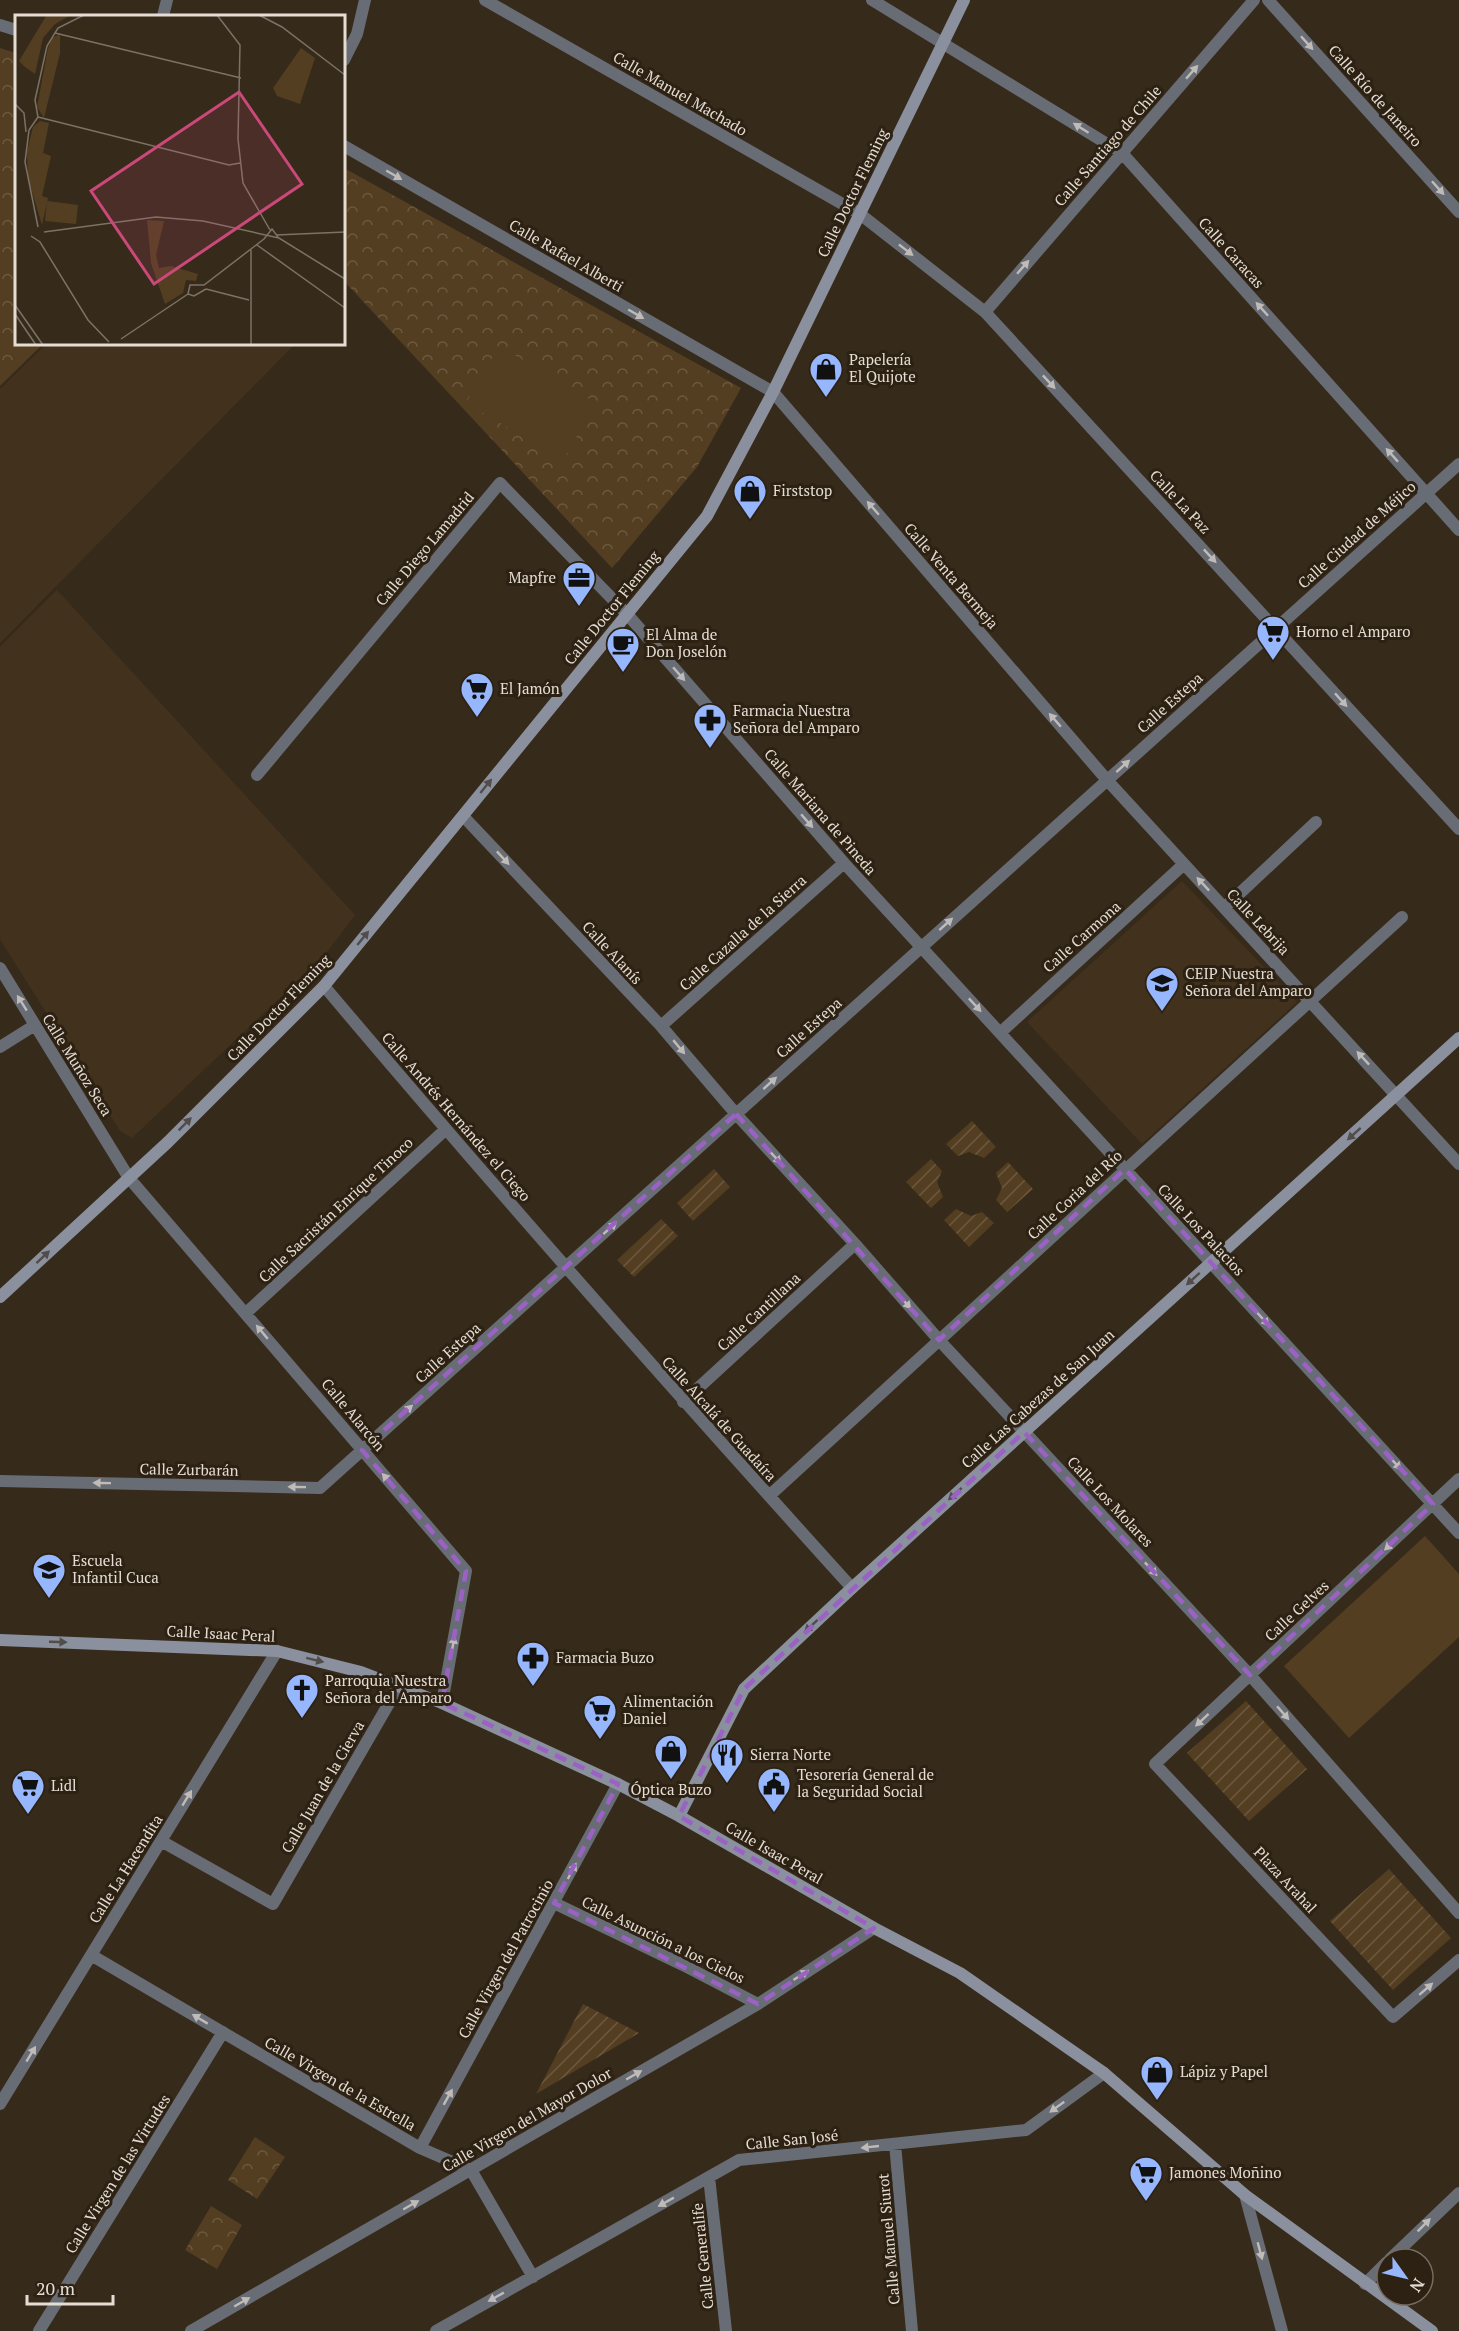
<svg xmlns="http://www.w3.org/2000/svg" width="1459" height="2331" font-family="'PT Serif',serif">
<style>
.built{fill:#42321d}
.park{fill:url(#park-crowns)}
.garden{fill:url(#garden-furrows)}
.pitch{fill:#543e21}
.lines{fill:none;stroke-linecap:round;stroke-linejoin:round}
.street{stroke:#686c75;stroke-width:12}
.secondary{stroke:#8a909d;stroke-width:12}
.oneway{fill:#c0bbb7}
.oneway2{fill:#524d4a}
.marked{fill:none;stroke:#9b61c5;stroke-width:4.5;stroke-dasharray:12 8;stroke-linejoin:round}
.labels{text-anchor:middle;stroke-width:6;stroke-linejoin:round;paint-order:stroke}
.street-label{font-size:15px;fill:#e5ddd3;stroke:#2c2112}
.poi-label{font-size:15px;fill:#e5ddd3;stroke:#2c2112;text-anchor:start}
.inset-road{fill:none;stroke:#7c7265;stroke-width:1.5}
.view{fill:#cb4979;fill-opacity:0.15;stroke:#cb4979;stroke-width:3}
.inset-edge{fill:none;stroke:#e5ddd3;stroke-width:3}
</style>
<defs>
<pattern id="park-crowns" width="20" height="18" patternUnits="userSpaceOnUse" patternTransform="scale(1.5)"><rect width="20" height="18" fill="#543e21"/><path d="M2 6a3 3 0 1 1 6 0M12 15a3 3 0 1 1 6 0" fill="none" stroke="#6c5940"/></pattern>
<pattern id="garden-furrows" width="10" height="10" patternUnits="userSpaceOnUse" patternTransform="scale(1.5)"><rect width="10" height="10" fill="#543e21"/><path d="M-1 1l2-2M0 10L10 0M9 11l2-2" fill="none" stroke="#6c5940"/></pattern>
</defs>
<rect width="100%" height="100%" fill="#362a1b"/>
<path class="built" d="M 46,344 L 295,344 L 0,643 L 0,389 Z
M 57,590 L 355,915 L 323,957 L 132,1138 L 120,1131 L 0,939 L 0,647 Z
M 1182,881 L 1297,1002 L 1142,1144 L 1027,1022 Z"/>
<path class="park" d="M 0,48 L 16,53 L 16,344 L 43,344 L 0,386 Z
M 344,168 L 741,388 L 697,467 L 612,568 L 344,281 Z
M 255,2137 L 285,2157 L 257,2199 L 228,2180 Z
M 211,2206 L 242,2225 L 217,2269 L 185,2250 Z"/>
<path class="garden" d="M 972,1121 L 996,1147 L 984,1158 L 969,1152 L 958,1156 L 946,1144 Z
M 931,1159 L 942,1171 L 937,1182 L 943,1197 L 931,1208 L 906,1182 Z
M 1008,1162 L 1033,1189 L 1007,1212 L 996,1200 L 1002,1188 L 996,1173 Z
M 714,1169 L 730,1187 L 693,1221 L 677,1203 Z
M 956,1209 L 971,1216 L 982,1212 L 994,1223 L 969,1247 L 944,1220 Z
M 661,1219 L 678,1236 L 634,1277 L 617,1260 Z
M 1246,1701 L 1307,1769 L 1249,1821 L 1187,1753 Z
M 1389,1869 L 1451,1938 L 1393,1990 L 1330,1921 Z
M 583,2004 L 639,2033 L 536,2094 Z"/>
<path class="pitch" d="M 499,346 L 596,403 L 563,460 L 466,403 Z
M 1425,1536 L 1459,1574 L 1459,1637 L 1349,1738 L 1284,1666 Z"/>
<g class="lines">
<path class="street" d="M 485,0 L 860,214 L 985,312 L 1459,829
M 872,0 L 1122,153 L 1459,530
M 1268,0 L 1459,212
M 163,16 L 167,0
M 0,25 L 16,30
M 344,60 L 357,34 L 365,0
M 344,146 L 773,392 L 1107,780 L 1459,1164
M 985,312 L 1254,0
M 257,775 L 500,483 L 627,614 L 844,863 L 1459,1533
M 463,816 L 661,1026 L 736,1114 L 855,1244 L 939,1340 L 1250,1675 L 1459,1913
M 1224,908 L 1316,822
M 0,968 L 129,1178 L 466,1571 L 442,1703
M 324,986 C 496,1190 673,1390 852,1588
M 661,1026 L 844,863
M 1000,1033 L 1184,864
M 0,1047 L 35,1025
M 246,1313 L 445,1130
M 683,1402 L 855,1244
M 1459,1479 L 1155,1764 L 1393,2017 L 1459,1960
M 0,1481 L 320,1488 L 1459,464
M 769,1496 L 1402,917
M 161,1841 L 273,1904 L 399,1686
M 554,1903 L 683,1965 L 758,2004
M 91,1955 L 420,2148 L 471,2170 L 533,2277
M 0,2104 L 277,1651
M 895,2144 L 912,2331
M 420,2148 L 618,1784
M 709,2177 L 726,2331
M 1245,2195 L 1282,2331
M 1390,2259 L 1459,2193
M 1365,2284 L 1387,2262
M 39,2331 L 223,2032
M 191,2331 L 758,2004 L 874,1928
M 436,2331 L 739,2160 L 1026,2130 L 1104,2073"/>
<path class="secondary" d="M 0,1297 L 168,1142 L 324,986 L 707,516 L 773,392 L 964,0
M 0,1640 L 277,1651 L 361,1672 L 442,1703 L 618,1784 L 679,1816 L 874,1928 L 960,1973 L 1104,2073 L 1245,2195 L 1432,2331
M 679,1816 L 744,1689 L 852,1588 L 1459,1038"/>
</g>
<defs><path id="oneway-solid" d="M-6-.8H1V-3.2L6.5 0L1 3.2V.8H-6Z" transform="scale(1.5)"/></defs>
<g class="oneway">
<use href="#oneway-solid" transform="translate(1307 43) rotate(48)"/>
<use href="#oneway-solid" transform="translate(1192 72) rotate(-49)"/>
<use href="#oneway-solid" transform="translate(1081 128) rotate(-148)"/>
<use href="#oneway-solid" transform="translate(394 175) rotate(30)"/>
<use href="#oneway-solid" transform="translate(1438 188) rotate(48)"/>
<use href="#oneway-solid" transform="translate(906 250) rotate(38)"/>
<use href="#oneway-solid" transform="translate(1023 267) rotate(-49)"/>
<use href="#oneway-solid" transform="translate(1262 309) rotate(-132)"/>
<use href="#oneway-solid" transform="translate(636 314) rotate(30)"/>
<use href="#oneway-solid" transform="translate(1049 382) rotate(47)"/>
<use href="#oneway-solid" transform="translate(1392 455) rotate(-132)"/>
<use href="#oneway-solid" transform="translate(873 508) rotate(-131)"/>
<use href="#oneway-solid" transform="translate(1210 556) rotate(47)"/>
<use href="#oneway-solid" transform="translate(679 674) rotate(49)"/>
<use href="#oneway-solid" transform="translate(1341 700) rotate(48)"/>
<use href="#oneway-solid" transform="translate(1055 720) rotate(-131)"/>
<use href="#oneway-solid" transform="translate(1123 766) rotate(-42)"/>
<use href="#oneway-solid" transform="translate(807 821) rotate(49)"/>
<use href="#oneway-solid" transform="translate(503 858) rotate(47)"/>
<use href="#oneway-solid" transform="translate(1203 884) rotate(-133)"/>
<use href="#oneway-solid" transform="translate(946 924) rotate(-42)"/>
<use href="#oneway-solid" transform="translate(22 1003) rotate(-122)"/>
<use href="#oneway-solid" transform="translate(975 1005) rotate(47)"/>
<use href="#oneway-solid" transform="translate(679 1047) rotate(50)"/>
<use href="#oneway-solid" transform="translate(1363 1058) rotate(-133)"/>
<use href="#oneway-solid" transform="translate(770 1083) rotate(-42)"/>
<use href="#oneway-solid" transform="translate(775 1157) rotate(47)"/>
<use href="#oneway-solid" transform="translate(610 1228) rotate(-42)"/>
<use href="#oneway-solid" transform="translate(905 1302) rotate(49)"/>
<use href="#oneway-solid" transform="translate(1263 1319) rotate(47)"/>
<use href="#oneway-solid" transform="translate(262 1332) rotate(-130)"/>
<use href="#oneway-solid" transform="translate(406 1411) rotate(-42)"/>
<use href="#oneway-solid" transform="translate(1395 1463) rotate(47)"/>
<use href="#oneway-solid" transform="translate(388 1480) rotate(-131)"/>
<use href="#oneway-solid" transform="translate(102 1483) rotate(-179)"/>
<use href="#oneway-solid" transform="translate(297 1487) rotate(-179)"/>
<use href="#oneway-solid" transform="translate(1391 1544) rotate(137)"/>
<use href="#oneway-solid" transform="translate(1151 1569) rotate(47)"/>
<use href="#oneway-solid" transform="translate(453 1645) rotate(-80)"/>
<use href="#oneway-solid" transform="translate(1283 1713) rotate(49)"/>
<use href="#oneway-solid" transform="translate(1202 1720) rotate(137)"/>
<use href="#oneway-solid" transform="translate(187 1798) rotate(-59)"/>
<use href="#oneway-solid" transform="translate(572 1871) rotate(-62)"/>
<use href="#oneway-solid" transform="translate(801 1975) rotate(-33)"/>
<use href="#oneway-solid" transform="translate(1426 1989) rotate(-41)"/>
<use href="#oneway-solid" transform="translate(200 2019) rotate(-149)"/>
<use href="#oneway-solid" transform="translate(31 2054) rotate(-59)"/>
<use href="#oneway-solid" transform="translate(634 2075) rotate(-30)"/>
<use href="#oneway-solid" transform="translate(448 2097) rotate(-61)"/>
<use href="#oneway-solid" transform="translate(1057 2107) rotate(144)"/>
<use href="#oneway-solid" transform="translate(870 2147) rotate(174)"/>
<use href="#oneway-solid" transform="translate(666 2202) rotate(151)"/>
<use href="#oneway-solid" transform="translate(411 2205) rotate(-30)"/>
<use href="#oneway-solid" transform="translate(1424 2225) rotate(-45)"/>
<use href="#oneway-solid" transform="translate(1260 2251) rotate(75)"/>
<use href="#oneway-solid" transform="translate(496 2297) rotate(151)"/>
<use href="#oneway-solid" transform="translate(242 2302) rotate(-30)"/>
</g>
<g class="oneway2">
<use href="#oneway-solid" transform="translate(486 786) rotate(-51)"/>
<use href="#oneway-solid" transform="translate(363 938) rotate(-51)"/>
<use href="#oneway-solid" transform="translate(185 1124) rotate(-45)"/>
<use href="#oneway-solid" transform="translate(1354 1134) rotate(138)"/>
<use href="#oneway-solid" transform="translate(43 1257) rotate(-43)"/>
<use href="#oneway-solid" transform="translate(1193 1279) rotate(138)"/>
<use href="#oneway-solid" transform="translate(955 1494) rotate(138)"/>
<use href="#oneway-solid" transform="translate(811 1626) rotate(137)"/>
<use href="#oneway-solid" transform="translate(58 1642) rotate(2)"/>
<use href="#oneway-solid" transform="translate(315 1660) rotate(14)"/>
</g>
<path class="marked" d="M 736,1114 L 939,1340 L 1125,1169 L 1433,1504 L 1250,1675 L 1024,1432 L 744,1689 L 679,1816 L 874,1928 L 758,2004 L 554,1903 L 618,1784 L 442,1703 L 466,1571 L 362,1450 Z"/>
<defs>
<symbol id="shop-pin" viewBox="-11 -11 22 30"><path d="M0 17L-7.5 6A9.5 9.5 0 1 1 7.5 6Z" fill="#96b6fd" stroke="#2c2112"/><path d="M-5-2.5h2.3a2.7 3.5 0 0 1 5.4 0H5L5.5 6h-11ZM-1.5-2.5h3a1.5 2.3 0 0 0-3 0Z" fill="#111"/></symbol>
<symbol id="office-pin" viewBox="-11 -11 22 30"><path d="M0 17L-7.5 6A9.5 9.5 0 1 1 7.5 6Z" fill="#96b6fd" stroke="#2c2112"/><path d="M-6-3h4V-5.5h4V-3h4V5H-6ZM-1-4.5V-3h2v-1.5ZM-6 0V1H6V0Z" fill="#111"/></symbol>
<symbol id="supermarket-pin" viewBox="-11 -11 22 30"><path d="M0 17L-7.5 6A9.5 9.5 0 1 1 7.5 6Z" fill="#96b6fd" stroke="#2c2112"/><path d="M-6-5.5h2.5l.6 2H6L4.5 2H-2.5L-4.4-4H-6ZM-1.5 3.2a1.3 1.3 0 1 0 .1 0ZM3 3.2a1.3 1.3 0 1 0 .1 0Z" fill="#111"/></symbol>
<symbol id="cafe-pin" viewBox="-11 -11 22 30"><path d="M0 17L-7.5 6A9.5 9.5 0 1 1 7.5 6Z" fill="#96b6fd" stroke="#2c2112"/><path d="M-5.5-4.5H6V0H3Q3 3.5 0 3.5H-2.5Q-5.5 3.5-5.5 0ZM3-3.2v2h1.7v-2ZM-6 4.5H4V6H-6Z" fill="#111"/></symbol>
<symbol id="pharmacy-pin" viewBox="-11 -11 22 30"><path d="M0 17L-7.5 6A9.5 9.5 0 1 1 7.5 6Z" fill="#96b6fd" stroke="#2c2112"/><path d="M-2-6h4v4h4v4h-4v4h-4v-4h-4v-4h4Z" fill="#111"/></symbol>
<symbol id="school-pin" viewBox="-11 -11 22 30"><path d="M0 17L-7.5 6A9.5 9.5 0 1 1 7.5 6Z" fill="#96b6fd" stroke="#2c2112"/><path d="M0-5L7-2L0 1L-7-2ZM-4 1L0 2.5L4 1V4Q0 6-4 4Z" fill="#111"/></symbol>
<symbol id="church-pin" viewBox="-11 -11 22 30"><path d="M0 17L-7.5 6A9.5 9.5 0 1 1 7.5 6Z" fill="#96b6fd" stroke="#2c2112"/><path d="M-1.2-6h2.4v3.5h3.3v2.4h-3.3V6h-2.4V-.1h-3.3v-2.4h3.3Z" fill="#111"/></symbol>
<symbol id="restaurant-pin" viewBox="-11 -11 22 30"><path d="M0 17L-7.5 6A9.5 9.5 0 1 1 7.5 6Z" fill="#96b6fd" stroke="#2c2112"/><path d="M-5-6h1v4h1v-4h1v4h1v-4h1v5L-1.5 .5V6h-2V.5L-5-1ZM5-6V6H3V1.5H1.5Q1.5-4 5-6Z" fill="#111"/></symbol>
<symbol id="civic-pin" viewBox="-11 -11 22 30"><path d="M0 17L-7.5 6A9.5 9.5 0 1 1 7.5 6Z" fill="#96b6fd" stroke="#2c2112"/><path d="M-.6-6.5H3V-4.5H.6V-3L4-1V1h2V6H-6V1h2V-1L-.6-3ZM-1.2 2.5V6h2.4V2.5Z" fill="#111"/></symbol>
</defs>
<g fill-rule="evenodd">
<use href="#shop-pin" x="807" y="350" width="38" height="52"/>
<use href="#shop-pin" x="731" y="472" width="38" height="52"/>
<use href="#office-pin" x="560" y="559" width="38" height="52"/>
<use href="#supermarket-pin" x="1254" y="613" width="38" height="52"/>
<use href="#cafe-pin" x="604" y="625" width="38" height="52"/>
<use href="#supermarket-pin" x="458" y="670" width="38" height="52"/>
<use href="#pharmacy-pin" x="691" y="701" width="38" height="52"/>
<use href="#school-pin" x="1143" y="964" width="38" height="52"/>
<use href="#school-pin" x="30" y="1551" width="38" height="52"/>
<use href="#pharmacy-pin" x="514" y="1639" width="38" height="52"/>
<use href="#church-pin" x="283" y="1671" width="38" height="52"/>
<use href="#supermarket-pin" x="581" y="1692" width="38" height="52"/>
<use href="#shop-pin" x="652" y="1732" width="38" height="52"/>
<use href="#restaurant-pin" x="708" y="1736" width="38" height="52"/>
<use href="#civic-pin" x="755" y="1765" width="38" height="52"/>
<use href="#supermarket-pin" x="9" y="1767" width="38" height="52"/>
<use href="#shop-pin" x="1138" y="2053" width="38" height="52"/>
<use href="#supermarket-pin" x="1127" y="2154" width="38" height="52"/>
</g>
<g class="labels">
<g class="street-label">
<text transform="translate(680 94) rotate(30)" y="5">Calle Manuel Machado</text>
<text transform="translate(1375 96) rotate(48)" y="5">Calle Río de Janeiro</text>
<text transform="translate(1108 146) rotate(-49)" y="5">Calle Santiago de Chile</text>
<text transform="translate(853 193) rotate(-64)" y="5">Calle Doctor Fleming</text>
<text transform="translate(1231 253) rotate(48)" y="5">Calle Caracas</text>
<text transform="translate(566 256) rotate(30)" y="5">Calle Rafael Alberti</text>
<text transform="translate(1180 502) rotate(47)" y="5">Calle La Paz</text>
<text transform="translate(1357 535) rotate(-42)" y="5">Calle Ciudad de Méjico</text>
<text transform="translate(425 549) rotate(-50)" y="5">Calle Diego Lamadrid</text>
<text transform="translate(951 576) rotate(49)" y="5">Calle Venta Bermeja</text>
<text transform="translate(612 608) rotate(-51)" y="5">Calle Doctor Fleming</text>
<text transform="translate(1170 703) rotate(-42)" y="5">Calle Estepa</text>
<text transform="translate(820 812) rotate(49)" y="5">Calle Mariana de Pineda</text>
<text transform="translate(1258 922) rotate(47)" y="5">Calle Lebrija</text>
<text transform="translate(743 933) rotate(-42)" y="5">Calle Cazalla de la Sierra</text>
<text transform="translate(1082 937) rotate(-42)" y="5">Calle Carmona</text>
<text transform="translate(612 953) rotate(47)" y="5">Calle Alanís</text>
<text transform="translate(279 1008) rotate(-46)" y="5">Calle Doctor Fleming</text>
<text transform="translate(809 1028) rotate(-42)" y="5">Calle Estepa</text>
<text transform="translate(77 1065) rotate(58)" y="5">Calle Muñoz Seca</text>
<text transform="translate(456 1117) rotate(49)" y="5">Calle Andrés Hernández el Ciego</text>
<text transform="translate(1075 1195) rotate(-43)" y="5">Calle Coria del Río</text>
<text transform="translate(336 1210) rotate(-43)" y="5">Calle Sacristán Enrique Tinoco</text>
<text transform="translate(1201 1230) rotate(47)" y="5">Calle Los Palacios</text>
<text transform="translate(759 1312) rotate(-43)" y="5">Calle Cantillana</text>
<text transform="translate(448 1353) rotate(-42)" y="5">Calle Estepa</text>
<text transform="translate(1038 1399) rotate(-42)" y="5">Calle Las Cabezas de San Juan</text>
<text transform="translate(353 1415) rotate(50)" y="5">Calle Alarcón</text>
<text transform="translate(719 1419) rotate(48)" y="5">Calle Alcalá de Guadaíra</text>
<text transform="translate(189 1470) rotate(1)" y="5">Calle Zurbarán</text>
<text transform="translate(1110 1502) rotate(47)" y="5">Calle Los Molares</text>
<text transform="translate(1297 1611) rotate(-43)" y="5">Calle Gelves</text>
<text transform="translate(221 1634) rotate(3)" y="5">Calle Isaac Peral</text>
<text transform="translate(323 1787) rotate(-60)" y="5">Calle Juan de la Cierva</text>
<text transform="translate(774 1853) rotate(30)" y="5">Calle Isaac Peral</text>
<text transform="translate(126 1869) rotate(-58)" y="5">Calle La Hacendita</text>
<text transform="translate(1285 1880) rotate(47)" y="5">Plaza Arahal</text>
<text transform="translate(663 1940) rotate(26)" y="5">Calle Asunción a los Cielos</text>
<text transform="translate(506 1959) rotate(-61)" y="5">Calle Virgen del Patrocinio</text>
<text transform="translate(340 2084) rotate(30)" y="5">Calle Virgen de la Estrella</text>
<text transform="translate(527 2120) rotate(-30)" y="5">Calle Virgen del Mayor Dolor</text>
<text transform="translate(792 2140) rotate(-6)" y="5">Calle San José</text>
<text transform="translate(118 2174) rotate(-58)" y="5">Calle Virgen de las Virtudes</text>
<text transform="translate(889 2239) rotate(-95)" y="5">Calle Manuel Siurot</text>
<text transform="translate(703 2256) rotate(-96)" y="5">Calle Generalife</text>
</g>
<g class="poi-label">
<text x="849" y="365">Papelería<tspan x="849" dy="17">El Quijote</tspan></text>
<text x="773" y="496">Firststop</text>
<text x="556" y="583" text-anchor="end">Mapfre</text>
<text x="1296" y="637">Horno el Amparo</text>
<text x="646" y="640">El Alma de<tspan x="646" dy="17">Don Joselón</tspan></text>
<text x="500" y="694">El Jamón</text>
<text x="733" y="716">Farmacia Nuestra<tspan x="733" dy="17">Señora del Amparo</tspan></text>
<text x="1185" y="979">CEIP Nuestra<tspan x="1185" dy="17">Señora del Amparo</tspan></text>
<text x="72" y="1566">Escuela<tspan x="72" dy="17">Infantil Cuca</tspan></text>
<text x="556" y="1663">Farmacia Buzo</text>
<text x="325" y="1686">Parroquia Nuestra<tspan x="325" dy="17">Señora del Amparo</tspan></text>
<text x="623" y="1707">Alimentación<tspan x="623" dy="17">Daniel</tspan></text>
<text x="750" y="1760">Sierra Norte</text>
<text x="797" y="1780">Tesorería General de<tspan x="797" dy="17">la Seguridad Social</tspan></text>
<text x="51" y="1791">Lidl</text>
<text x="671" y="1795" text-anchor="middle">Óptica Buzo</text>
<text x="1180" y="2077">Lápiz y Papel</text>
<text x="1169" y="2178">Jamones Moñino</text>
</g>
</g>
<g transform="translate(15 15)">
<rect width="330" height="330" fill="#362a1b"/>
<path d="M 56,0 L 40,9 L 28,23 L 20,59 L 10,52 L 4,46 L 31,1 ZM 45,19 L 45,38 L 29,103 L 22,92 L 33,33 L 37,23 ZM 286,33 L 300,43 L 285,89 L 262,81 L 258,73 ZM 25,106 L 34,108 L 28,138 L 36,141 L 27,181 L 33,183 L 27,210 L 13,163 L 12,136 L 18,112 ZM 132,205 L 149,206 L 141,240 L 144,253 L 156,251 L 183,259 L 181,266 L 171,265 L 168,278 L 150,289 L 136,248 Z" fill="#543e21"/>
<path d="M 32,186 L 63,190 L 61,209 L 30,206 Z" fill="#543e21"/>
<path class="inset-road" d="M 202,0 L 225,30 L 223,124 L 228,168 L 255,215M 244,0 L 267,12 L 330,60M 40,18 L 226,63M 0,89 L 9,98 L 11,117M 23,102 L 214,150 L 225,148M 23,212 L 10,147 L 14,115 L 23,102 L 20,85 L 32,31 L 43,13 L 69,0M 29,217 L 141,202 L 188,206 L 264,223 L 330,264M 261,220 L 330,217M 16,221 L 25,227 L 73,305 L 94,327M 242,230 L 330,293M 236,235 L 236,330M 191,274 L 234,285M 173,279 L 175,270 L 189,270 L 249,224 L 257,214 L 263,222M 173,279 L 179,281 L 191,274M 0,290 L 28,330M 0,299 L 21,330M 106,324 L 173,279"/>
<path class="view" d="M 224,77 L 287,169 L 139,269 L 76,176 Z"/>
<rect width="330" height="330" class="inset-edge"/>
</g>
<g transform="translate(1405 2277) rotate(124)"><circle r="28" fill="#2c2112" stroke="#766c5f" stroke-width="1.5"/>
<path d="M0-4.5L10 22L0 15L-10 22Z" fill="#96b6fd"/>
<text y="-9" font-size="16" font-weight="bold" text-anchor="middle" fill="#e5ddd3">N</text>
</g>
<path d="M27 2295v9h86v-9" fill="none" stroke="#e5ddd3" stroke-width="3"/>
<text x="36" y="2295" font-size="18" fill="#e5ddd3" stroke="#2c2112" stroke-width="4.5" paint-order="stroke">20 m</text>
</svg>
